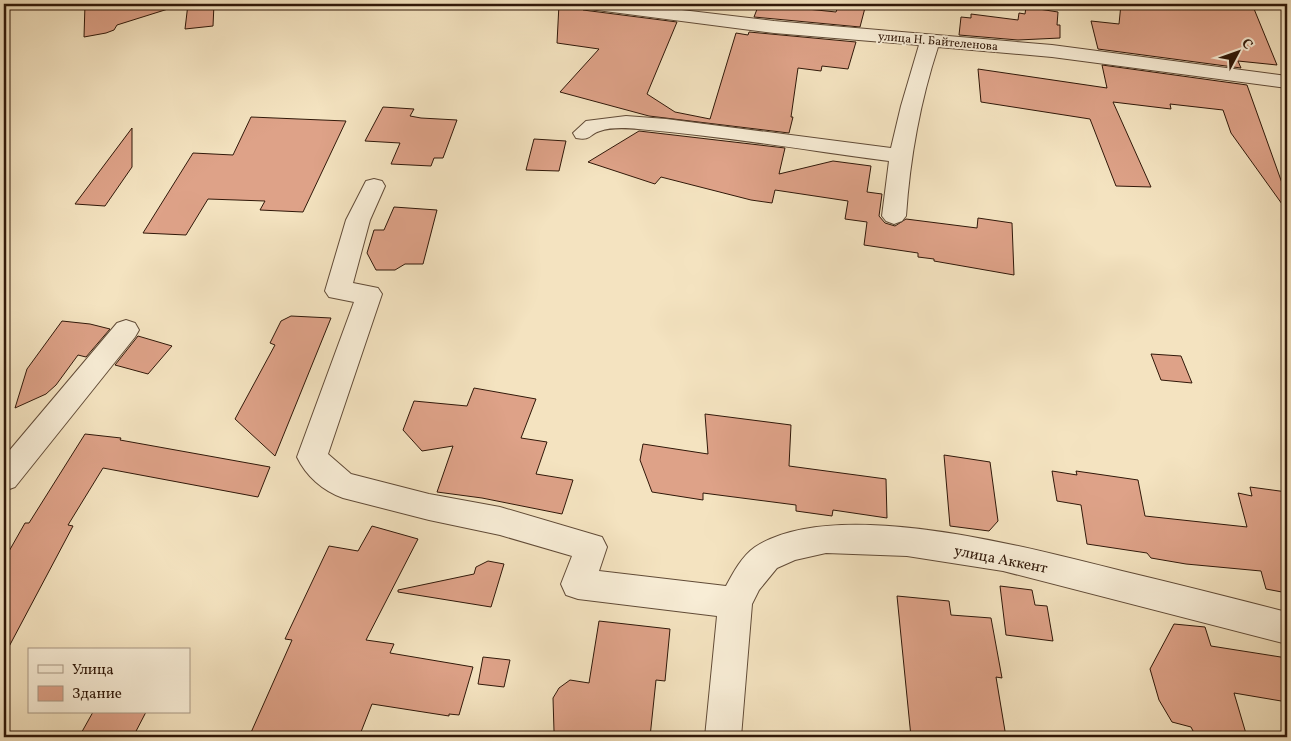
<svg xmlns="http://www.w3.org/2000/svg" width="1291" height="741" font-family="Vollkorn,serif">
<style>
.building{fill:#dea288;stroke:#301809}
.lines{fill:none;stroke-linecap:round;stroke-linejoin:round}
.minor-casing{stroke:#614b37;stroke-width:2}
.minor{fill:#f8edd6;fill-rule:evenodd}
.labels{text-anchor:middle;stroke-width:4;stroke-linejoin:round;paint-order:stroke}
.far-street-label{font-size:12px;fill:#301809;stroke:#f8edd6}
.street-label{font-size:15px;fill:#301809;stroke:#f8edd6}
</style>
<rect width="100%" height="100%" fill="#f4e3c0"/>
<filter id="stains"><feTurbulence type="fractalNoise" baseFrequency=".004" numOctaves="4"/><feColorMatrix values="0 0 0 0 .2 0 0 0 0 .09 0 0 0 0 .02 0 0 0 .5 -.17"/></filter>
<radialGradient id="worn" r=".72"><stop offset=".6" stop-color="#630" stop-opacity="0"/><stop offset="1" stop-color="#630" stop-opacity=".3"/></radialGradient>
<path class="building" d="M 85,4 L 167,4 L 168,9 L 117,25 L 114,30 L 106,33 L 84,37 Z
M 188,4 L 214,4 L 213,26 L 185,29 Z
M 559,4 L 578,4 L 583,10 L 677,22 L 647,94 L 675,112 L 710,119 L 736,33 L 748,35 L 749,32 L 856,42 L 848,69 L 822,66 L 821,71 L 798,68 L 791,117 L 793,117 L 789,133 L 649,116 L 560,92 L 599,49 L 557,43 Z
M 759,4 L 836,12 L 839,4 L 866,4 L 860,27 L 754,17 Z
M 1121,4 L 1252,4 L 1277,65 L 1238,61 L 1241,68 L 1098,49 L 1091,21 L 1119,24 Z
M 1026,7 L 1058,12 L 1057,25 L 1060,25 L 1060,38 L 1018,40 L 959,35 L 961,17 L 971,18 L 971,14 L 1018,20 L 1019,13 L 1025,14 Z
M 1102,65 L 1247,85 L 1287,197 L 1287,202 L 1282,204 L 1231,133 L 1223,110 L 1170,104 L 1171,109 L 1113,102 L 1151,187 L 1116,186 L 1090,119 L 981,102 L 978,69 L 1107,88 Z
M 383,107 L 414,109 L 410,116 L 421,118 L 457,120 L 443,158 L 434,158 L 431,166 L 391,164 L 400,143 L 365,141 Z
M 251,117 L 346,121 L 303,212 L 260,210 L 265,201 L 208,199 L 186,235 L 143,233 L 193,153 L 233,155 Z
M 132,128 L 132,167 L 105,206 L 75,204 Z
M 639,131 L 785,148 L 779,174 L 833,161 L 871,166 L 867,192 L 882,194 L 879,216 L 885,223 L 895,226 L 906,219 L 977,228 L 978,218 L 1012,223 L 1014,275 L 934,261 L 934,259 L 918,257 L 918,253 L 864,245 L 867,222 L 845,219 L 848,201 L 775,190 L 772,203 L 751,200 L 661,177 L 655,184 L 588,162 Z
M 534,139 L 566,141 L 559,171 L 526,170 Z
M 394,207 L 437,210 L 423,264 L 405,264 L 395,270 L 376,270 L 367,253 L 374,230 L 384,230 Z
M 291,316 L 331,318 L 275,456 L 235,419 L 275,345 L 270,343 L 281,321 Z
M 62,321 L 90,324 L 110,329 L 86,357 L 78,355 L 56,385 L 46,394 L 15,408 L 27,369 Z
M 138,336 L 172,346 L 148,374 L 115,365 Z
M 1151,354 L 1181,356 L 1192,383 L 1161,380 Z
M 474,388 L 536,399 L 521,438 L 547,442 L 536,474 L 573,480 L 562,514 L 482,498 L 437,492 L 453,446 L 422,451 L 403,430 L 414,401 L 467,406 Z
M 705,414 L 791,425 L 789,466 L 886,479 L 887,518 L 833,510 L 832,516 L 796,511 L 796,505 L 703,493 L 703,500 L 652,492 L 640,460 L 643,444 L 708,454 Z
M 85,434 L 121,438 L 120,440 L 270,467 L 258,497 L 103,468 L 68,525 L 73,526 L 4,656 L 4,560 L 25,523 L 29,523 Z
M 944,455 L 990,462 L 998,521 L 989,531 L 950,526 Z
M 1052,471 L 1077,475 L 1076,471 L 1138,480 L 1145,516 L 1247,527 L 1238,493 L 1252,496 L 1250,487 L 1287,492 L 1287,593 L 1266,589 L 1261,571 L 1186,564 L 1151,558 L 1147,553 L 1087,544 L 1081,505 L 1057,501 Z
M 372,526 L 418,539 L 366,640 L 394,644 L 390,653 L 473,667 L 459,715 L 449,714 L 449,716 L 372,704 L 359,737 L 249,737 L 292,640 L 285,639 L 329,546 L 358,551 Z
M 488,561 L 504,564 L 491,607 L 398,592 L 398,590 L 474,574 L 476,567 Z
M 1000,586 L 1032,590 L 1035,605 L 1047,606 L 1053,641 L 1006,635 Z
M 897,596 L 949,601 L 951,615 L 991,618 L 1002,678 L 996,677 L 1006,737 L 911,737 Z
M 599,621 L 670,629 L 665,681 L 656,680 L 650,737 L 563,737 L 554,731 L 553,698 L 559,688 L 570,680 L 589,683 Z
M 1174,624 L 1205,627 L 1211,646 L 1287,658 L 1287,702 L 1234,693 L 1247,737 L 1196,737 L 1191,727 L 1172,722 L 1159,700 L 1150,669 Z
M 483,657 L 510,660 L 504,687 L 478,684 Z
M 93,712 L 146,712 L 133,737 L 79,737 Z"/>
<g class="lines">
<defs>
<path id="minor" d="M 580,4 L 631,4 L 774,21 L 1052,45 L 1287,76 L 1287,88 L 1052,57 L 938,47 C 920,102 910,158 906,216 L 902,221 L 894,224 L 886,221 L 882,216 L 889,161 C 806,150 722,136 638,129 C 627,128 611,127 600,131 C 589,134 592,141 576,138 L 573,133 L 586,121 L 626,116 L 666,119 L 891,148 L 901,106 L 919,45 L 774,33 L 589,9 L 583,8 Z
M 374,179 L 382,181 L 385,186 L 370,220 L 353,283 L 378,288 L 382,294 L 328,454 L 351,474 L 429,494 L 500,507 L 602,537 L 607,547 L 599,571 L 726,586 C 733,573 742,556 755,547 C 836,494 1032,549 1122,571 C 1177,584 1232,598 1287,612 L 1287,644 L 1003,571 L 907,556 L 826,553 L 795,560 L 777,568 L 759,590 L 752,604 L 741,737 L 705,737 L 717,616 L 578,599 L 566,595 L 561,584 L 572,556 L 500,535 L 429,520 L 343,498 C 323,491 306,476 297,457 L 354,302 L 329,297 L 325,291 L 346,220 L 366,181 Z
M 126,320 L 135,323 L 139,330 L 135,337 L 15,487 L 4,491 L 4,457 L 117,323 Z"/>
</defs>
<use href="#minor" class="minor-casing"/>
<use href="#minor" class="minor"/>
</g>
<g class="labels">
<g class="far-street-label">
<text transform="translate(938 41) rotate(5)" y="4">улица Н. Байтеленова</text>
</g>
<g class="street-label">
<text transform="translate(1001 559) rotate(11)" y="5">улица Аккент</text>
</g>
</g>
<rect width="1291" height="741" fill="none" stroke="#f4e3c0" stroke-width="20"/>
<rect x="5" y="5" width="1281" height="731" fill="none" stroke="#301809" stroke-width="2.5"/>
<rect x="10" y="10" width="1271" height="721" fill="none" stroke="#301809"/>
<rect x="28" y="648" width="162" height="65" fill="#f8edd6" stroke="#a89884"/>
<rect x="38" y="665" width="25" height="8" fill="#f8edd6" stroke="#a89884"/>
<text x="72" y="674" font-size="15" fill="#301809">Улица</text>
<rect x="38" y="686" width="25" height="15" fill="#dea288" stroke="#a89884"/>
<text x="72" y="698" font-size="15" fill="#301809">Здание</text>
<g transform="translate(1238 52) rotate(49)" stroke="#f8edd6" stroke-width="4" paint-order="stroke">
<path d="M0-4L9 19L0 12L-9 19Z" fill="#301809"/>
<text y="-8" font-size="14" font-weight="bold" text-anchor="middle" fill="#301809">С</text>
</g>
<rect width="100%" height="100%" filter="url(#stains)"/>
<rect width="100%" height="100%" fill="url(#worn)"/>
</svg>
